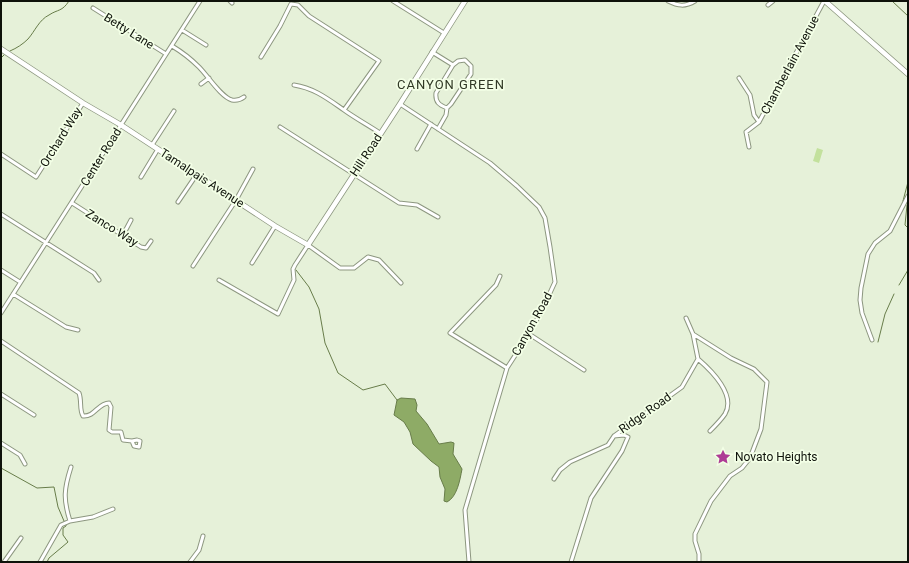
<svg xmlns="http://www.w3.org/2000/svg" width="909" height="563" font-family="Roboto,sans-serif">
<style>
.green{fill:#c3e19d}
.water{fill:#8eab66;stroke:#687d4a}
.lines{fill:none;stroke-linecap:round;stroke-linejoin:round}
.stream{stroke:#687d4a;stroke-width:1}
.street-casing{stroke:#8d9780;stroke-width:5}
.secondary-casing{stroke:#8d9780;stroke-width:6}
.street{stroke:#fff;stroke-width:3}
.secondary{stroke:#fff;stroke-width:4.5}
.labels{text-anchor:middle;stroke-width:3.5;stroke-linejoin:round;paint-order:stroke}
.street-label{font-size:12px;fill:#0e120a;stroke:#f3ffe6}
.poi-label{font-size:12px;fill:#0e120a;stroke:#f3ffe6;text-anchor:start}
.neighbourhood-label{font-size:13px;letter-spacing:1px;fill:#303925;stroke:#f3ffe6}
</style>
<rect width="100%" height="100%" fill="#e6f1d9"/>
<path class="green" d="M 817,148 L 823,150 L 819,163 L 813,161 Z"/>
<path class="water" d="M 401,398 L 415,399 L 417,405 L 416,411 L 427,424 L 439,444 L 451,442 L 454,443 L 453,454 L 462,469 C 460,480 457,497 447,502 L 444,501 L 445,489 L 440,477 L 439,467 L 431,461 L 413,444 L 410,432 L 404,422 L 394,415 L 397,400 Z"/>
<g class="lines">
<path class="stream" d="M 892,1 L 908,16
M 10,51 C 17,48 23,44 28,39 C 35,31 39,20 49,15 C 58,9 62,12 69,1
M 1,58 L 4,55
M 903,201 L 908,182
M 907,205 L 905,225 L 908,228
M 296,270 L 309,287 L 319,309 L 325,343 L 338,373 L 363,390 L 385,384 L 397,400
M 899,285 L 908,270
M 878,342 L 885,314 L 894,294
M 1,468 L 37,488 L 54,487 L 58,507 L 64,521
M 47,562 L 49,558 L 68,542 L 63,535 L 63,528 L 66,526 L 66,524"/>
<defs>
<path id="street" d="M 230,1 L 232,3
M 393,1 L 444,33
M 668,1 C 678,6 685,7 695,1
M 768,5 L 773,1
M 93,8 L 166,54
M 182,30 L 206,45
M 172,46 C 182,52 191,59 199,67 C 208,76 221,97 232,100 C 237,101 240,100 244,97
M 432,52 L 453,65
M 261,57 L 280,26 L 291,4 L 298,5 L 309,16 L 379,61 L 344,110
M 465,60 L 471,66 L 471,74 L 451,104 L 447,108 C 439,105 435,102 436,93 L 453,65 L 458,61 Z
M 739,78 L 750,95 L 754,115 L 759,122
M 201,84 L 209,78
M 294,85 C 314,88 328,99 344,110 C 355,118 368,125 380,133
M 400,104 L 490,163 L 517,186 L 539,207 L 545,218 L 550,247 L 555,282 L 543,308 L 529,334 L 507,368 L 465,510 L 469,562
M 280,127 L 399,203 L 417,205 L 438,217
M 438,129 L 446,115 L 447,108
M 152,145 L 174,111
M 749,147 L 746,132 L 759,122 L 824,1
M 417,149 L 431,124
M 1,154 L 36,177 L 83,103
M 141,177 L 158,149
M 178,202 L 197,174
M 72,203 L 141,247 L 146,248 L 151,241
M 1,214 L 94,273 L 99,280
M 123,235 L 131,220
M 252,263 L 275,226
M 193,266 L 236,200 L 253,169
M 1,270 L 20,282
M 500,276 L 496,285 L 450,333 L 507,368
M 219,280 L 278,314 L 294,280 L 293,269 L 295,265 L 308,245 L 340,268 L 354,268 L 368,257 L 379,260 L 401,283
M 13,294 L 66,327 L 78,330
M 1,313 L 200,1
M 529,334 L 584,370
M 693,334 L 731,358 L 754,369 L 767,382 L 761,429 L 750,458 L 742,468 L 730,476 L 711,501 L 695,534 L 695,541 L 699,554 L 699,562
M 872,340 L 862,313 L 860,300 L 861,288 L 868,254 L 875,243 L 890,231 L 908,196
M 1,341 L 79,393 C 82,401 79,409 83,416 C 95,417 98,403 109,403 L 111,407 L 109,430 L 112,432 L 121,432 L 123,440 L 132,441 L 134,446 L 139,447 L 140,441 L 137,440 L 132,441
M 698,359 C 712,371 736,395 725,414 C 721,420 715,426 710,431
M 1,394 L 34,415
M 1,443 L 20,455 L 25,464
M 554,479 L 560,470 L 570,462 L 608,445 L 614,436
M 70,521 L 93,517 L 113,509
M 4,562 L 21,538
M 40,562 L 61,525 L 70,521 C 63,499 64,489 71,467
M 190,562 L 199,550 L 203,536
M 571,562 L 591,498 L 622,451 L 628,437 L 624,435 L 614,436 L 682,387 L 698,359 L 693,334 L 686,318"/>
<path id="secondary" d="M 825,1 L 908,74
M 1,49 L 83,103 L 121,125 L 275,226 L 308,245 L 400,104 L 465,1"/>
</defs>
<use href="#street" class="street-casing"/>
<use href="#secondary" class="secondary-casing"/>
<use href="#street" class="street"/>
<use href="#secondary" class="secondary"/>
</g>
<defs>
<symbol id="sight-bare" viewBox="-9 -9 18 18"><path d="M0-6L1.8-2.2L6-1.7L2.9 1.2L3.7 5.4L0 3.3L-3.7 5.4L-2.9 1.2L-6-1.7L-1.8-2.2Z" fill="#ae3b95" stroke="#f3ffe6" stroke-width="2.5" paint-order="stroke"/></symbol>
</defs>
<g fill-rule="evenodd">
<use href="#sight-bare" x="712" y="446" width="22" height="22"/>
</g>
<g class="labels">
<g class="street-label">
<text transform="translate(129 31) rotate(32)" y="4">Betty Lane</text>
<text transform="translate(790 65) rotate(-62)" y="4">Chamberlain Avenue</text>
<text transform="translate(61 137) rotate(-58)" y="4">Orchard Way</text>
<text transform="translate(366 155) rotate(-57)" y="4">Hill Road</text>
<text transform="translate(101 157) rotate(-58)" y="4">Center Road</text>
<text transform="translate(202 178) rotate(33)" y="4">Tamalpais Avenue</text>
<text transform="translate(112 228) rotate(32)" y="4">Zanco Way</text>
<text transform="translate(532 324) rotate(-61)" y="4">Canyon Road</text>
<text transform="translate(645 413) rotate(-35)" y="4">Ridge Road</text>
</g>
<g class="poi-label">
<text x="735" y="461">Novato Heights</text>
</g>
<g class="neighbourhood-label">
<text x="451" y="89">CANYON GREEN</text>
</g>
</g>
<rect width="909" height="563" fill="none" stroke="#0e120a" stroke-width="4"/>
</svg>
